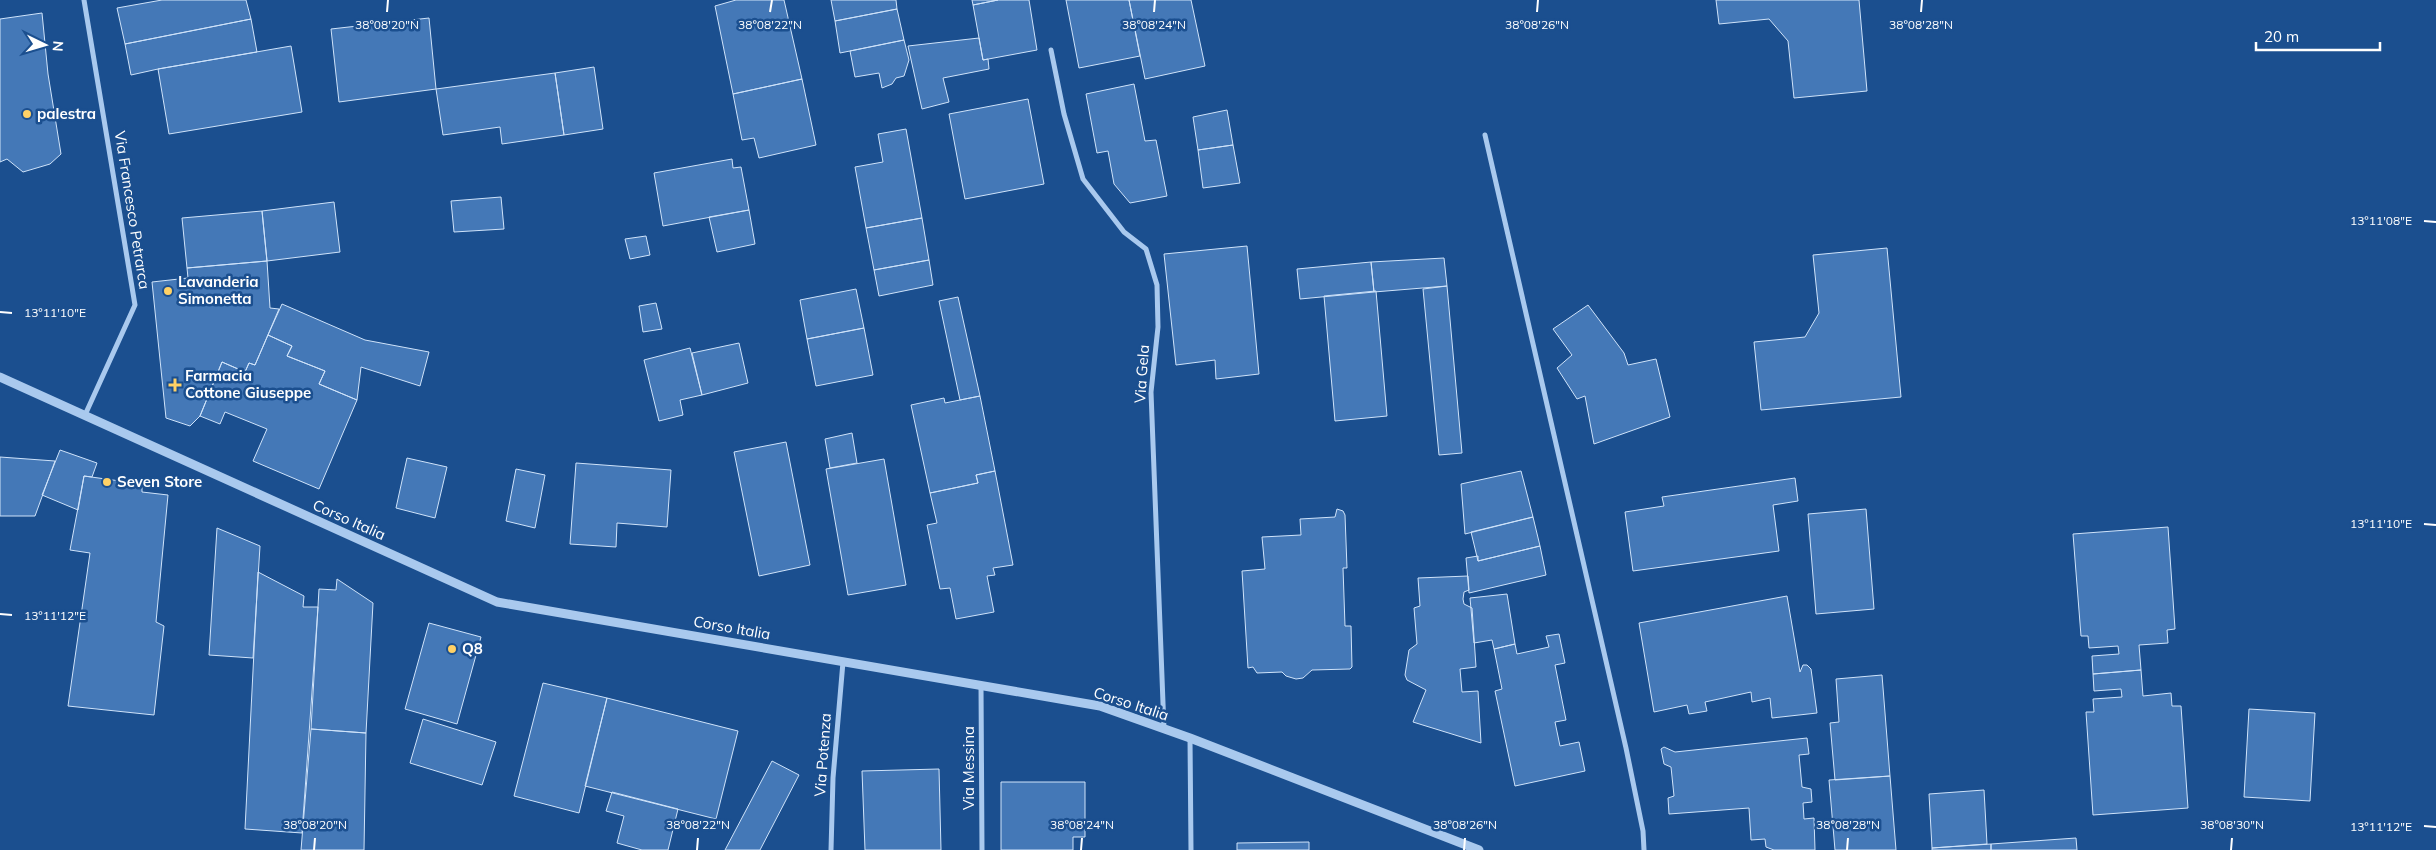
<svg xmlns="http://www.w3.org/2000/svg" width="2436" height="850" font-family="Mulish,sans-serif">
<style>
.building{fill:#4478b7;stroke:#cfe3fa}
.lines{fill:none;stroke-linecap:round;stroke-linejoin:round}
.minor{stroke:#a9c9ee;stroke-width:5}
.tertiary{stroke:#a9c9ee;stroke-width:9}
.ticks{fill:none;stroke:#fff;stroke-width:2}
.poi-dot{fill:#ffd166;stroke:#1b4f8f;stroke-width:2}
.labels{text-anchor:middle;stroke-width:5;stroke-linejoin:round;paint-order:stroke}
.poi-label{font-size:15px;font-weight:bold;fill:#fff;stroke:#1b4f8f;text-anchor:start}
.street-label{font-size:15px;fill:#fff;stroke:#1b4f8f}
.ticks-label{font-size:12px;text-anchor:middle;fill:#fff;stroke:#1b4f8f;stroke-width:5;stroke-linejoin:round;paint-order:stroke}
</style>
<rect width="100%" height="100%" fill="#1b4f8f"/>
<path class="building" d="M 162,0 L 246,0 L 251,19 L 125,44 L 117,8 Z
M 736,0 L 784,0 L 802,79 L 733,94 L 715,6 Z
M 831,0 L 896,0 L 897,9 L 835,21 Z
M 972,0 L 998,0 L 973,5 Z
M 998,0 L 1029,0 L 1037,50 L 983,60 L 973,5 Z
M 1066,0 L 1129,0 L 1140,56 L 1079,68 Z
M 1129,0 L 1191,0 L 1205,66 L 1145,79 Z
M 1716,0 L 1859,0 L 1867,91 L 1794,98 L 1788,41 L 1769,19 L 1719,24 Z
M 897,9 L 904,40 L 840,53 L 835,21 Z
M 42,13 L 48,74 L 61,154 L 50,164 L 23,172 L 7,159 L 0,162 L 0,19 Z
M 429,18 L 436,89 L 339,102 L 331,29 Z
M 251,19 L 257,52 L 158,69 L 131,75 L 125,44 Z
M 979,38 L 983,60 L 988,59 L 989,69 L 943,78 L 949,102 L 922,109 L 908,46 Z
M 904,40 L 909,60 L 904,76 L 896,78 L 892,84 L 882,88 L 879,73 L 855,77 L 850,51 Z
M 291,46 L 302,112 L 169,134 L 158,69 Z
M 594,67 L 603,129 L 564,135 L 555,73 Z
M 555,73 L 564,135 L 502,144 L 500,127 L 443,135 L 436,89 Z
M 802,79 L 816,145 L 759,158 L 754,138 L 742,140 L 733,94 Z
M 1134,84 L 1145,141 L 1156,140 L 1167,196 L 1130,203 L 1114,184 L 1108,151 L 1097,153 L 1086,94 Z
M 1028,99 L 1044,184 L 965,199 L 949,114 Z
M 1227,110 L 1233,145 L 1198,150 L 1193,117 Z
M 906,129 L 922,218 L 866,228 L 855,167 L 883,162 L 878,134 Z
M 1233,145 L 1240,183 L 1203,188 L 1198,150 Z
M 732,159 L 733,168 L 741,167 L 749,210 L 663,226 L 654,173 Z
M 501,197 L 504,229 L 454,232 L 451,201 Z
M 334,202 L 340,252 L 267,261 L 262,211 Z
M 749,210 L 755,244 L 717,252 L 709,217 Z
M 262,211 L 267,261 L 187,268 L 182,218 Z
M 922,218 L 929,260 L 874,270 L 866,228 Z
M 646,236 L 650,255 L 630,259 L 625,239 Z
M 1247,246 L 1259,374 L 1216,379 L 1215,360 L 1176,365 L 1164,254 Z
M 1887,248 L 1901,397 L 1761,410 L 1754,342 L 1805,337 L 1819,313 L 1813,255 Z
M 1444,258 L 1447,286 L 1374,292 L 1371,262 Z
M 929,260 L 933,285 L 879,296 L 874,270 Z
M 267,261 L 270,308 L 279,309 L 255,365 L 249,363 L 245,372 L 222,362 L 200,416 L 190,426 L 166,418 L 152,282 L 188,278 L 187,268 Z
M 1371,262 L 1374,292 L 1300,299 L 1297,269 Z
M 1447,286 L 1462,453 L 1439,455 L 1423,289 Z
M 856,289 L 864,328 L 807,339 L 800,300 Z
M 1376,291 L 1387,416 L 1335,421 L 1324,296 Z
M 958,297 L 980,396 L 960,400 L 939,301 Z
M 656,303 L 662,329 L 643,332 L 639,306 Z
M 282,304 L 365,340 L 429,352 L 420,386 L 361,367 L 357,400 L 319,384 L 325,371 L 287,356 L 292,346 L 268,335 Z
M 1588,305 L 1624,353 L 1628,365 L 1656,359 L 1670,417 L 1594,444 L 1585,396 L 1577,399 L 1557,368 L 1572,355 L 1553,329 Z
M 864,328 L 873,375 L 816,386 L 807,339 Z
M 268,335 L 292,346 L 287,356 L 325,371 L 319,384 L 357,400 L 319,489 L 253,461 L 267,429 L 225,412 L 220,424 L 200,416 L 222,362 L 245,372 L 249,363 L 255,365 Z
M 739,343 L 748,383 L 702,395 L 692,353 Z
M 690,348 L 702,395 L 680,400 L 683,415 L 659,421 L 644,360 Z
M 980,396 L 995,471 L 976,475 L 978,483 L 930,493 L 911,405 L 944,398 L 945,403 Z
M 852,433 L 857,463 L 830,468 L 825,439 Z
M 786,442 L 810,565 L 759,576 L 734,452 Z
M 60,450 L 97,463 L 92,477 L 84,476 L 78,510 L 42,495 Z
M 0,457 L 55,461 L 35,516 L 0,516 Z
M 407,458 L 447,467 L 435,518 L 396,508 Z
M 884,459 L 906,585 L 848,595 L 826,469 Z
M 576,463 L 671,470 L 667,527 L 617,523 L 616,547 L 570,544 Z
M 516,469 L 545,475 L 535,528 L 506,521 Z
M 995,471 L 1013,565 L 993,568 L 995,575 L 987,576 L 994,612 L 956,619 L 950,588 L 940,589 L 927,525 L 937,523 L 930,493 L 978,483 L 976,475 Z
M 1521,471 L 1533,517 L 1465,534 L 1461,484 Z
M 84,476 L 142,484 L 142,492 L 168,495 L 156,622 L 164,626 L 154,715 L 68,706 L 90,553 L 70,550 Z
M 1795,478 L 1798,501 L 1773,505 L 1779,551 L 1633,571 L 1625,512 L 1664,506 L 1662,497 Z
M 1337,509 L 1343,511 L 1345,515 L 1347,568 L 1343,568 L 1345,626 L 1351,626 L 1352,667 L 1350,669 L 1312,670 L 1303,678 L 1296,679 L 1286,676 L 1282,672 L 1257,673 L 1253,667 L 1248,668 L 1242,571 L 1265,569 L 1262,537 L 1301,535 L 1300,519 L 1335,517 Z
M 1866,509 L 1874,609 L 1816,614 L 1808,514 Z
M 1533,517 L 1540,546 L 1478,561 L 1471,532 Z
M 2168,527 L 2175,629 L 2167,630 L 2168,643 L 2139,645 L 2141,670 L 2093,674 L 2092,656 L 2119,654 L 2118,646 L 2089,648 L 2088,636 L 2081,636 L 2073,534 Z
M 217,528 L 260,546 L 253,658 L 209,655 Z
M 1540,546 L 1546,575 L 1469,593 L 1466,558 L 1478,556 L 1478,561 Z
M 258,572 L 304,596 L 303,607 L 318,607 L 302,833 L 245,829 Z
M 1468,576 L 1469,590 L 1464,592 L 1463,599 L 1464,604 L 1472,608 L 1476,667 L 1460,669 L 1462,692 L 1478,691 L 1481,743 L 1413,722 L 1426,690 L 1407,680 L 1405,675 L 1409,650 L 1417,644 L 1414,608 L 1420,606 L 1418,578 Z
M 337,579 L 373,603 L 366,733 L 311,729 L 319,589 L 336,590 Z
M 1507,594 L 1515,644 L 1494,649 L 1492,640 L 1474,643 L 1470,598 Z
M 1787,596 L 1800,672 L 1803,665 L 1807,665 L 1811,669 L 1817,713 L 1772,718 L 1770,698 L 1752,702 L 1751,692 L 1705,702 L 1707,711 L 1689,714 L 1687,705 L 1654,712 L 1639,623 Z
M 429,623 L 481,637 L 457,724 L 405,709 Z
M 1559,634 L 1565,663 L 1555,665 L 1566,720 L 1555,722 L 1560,746 L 1579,742 L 1585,771 L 1515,786 L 1495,691 L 1502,689 L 1494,649 L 1515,644 L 1517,654 L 1549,647 L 1546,636 Z
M 2141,670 L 2143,696 L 2171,693 L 2172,706 L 2181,706 L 2188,808 L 2093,815 L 2086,712 L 2094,712 L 2093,699 L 2122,697 L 2121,689 L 2094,691 L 2093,674 Z
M 1882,675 L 1890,776 L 1835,780 L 1830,723 L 1839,722 L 1836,679 Z
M 543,683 L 607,698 L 579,813 L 514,796 Z
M 607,698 L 738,731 L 716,819 L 585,786 Z
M 2249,709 L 2315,713 L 2310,801 L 2244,797 Z
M 423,719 L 496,742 L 482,785 L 410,763 Z
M 311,729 L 366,733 L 364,850 L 301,850 Z
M 1807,738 L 1809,754 L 1799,755 L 1802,787 L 1811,789 L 1812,802 L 1803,803 L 1804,819 L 1814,818 L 1815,850 L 1774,850 L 1766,847 L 1765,839 L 1751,840 L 1749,808 L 1669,814 L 1668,798 L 1674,796 L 1671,767 L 1664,764 L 1661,749 L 1664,747 L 1675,752 Z
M 772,761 L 799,775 L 760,850 L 725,850 Z
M 939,769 L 941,850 L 865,850 L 862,771 Z
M 1890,776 L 1896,850 L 1835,850 L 1829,780 Z
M 1001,782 L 1085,782 L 1085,837 L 1073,837 L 1073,850 L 1001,850 Z
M 1984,790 L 1987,844 L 1932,848 L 1929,794 Z
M 612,792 L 678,809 L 668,850 L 642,850 L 617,843 L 624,816 L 606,811 Z
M 2076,838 L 2077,850 L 1991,850 L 1991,844 Z
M 1309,842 L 1309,850 L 1237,850 L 1237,843 Z
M 1991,844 L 1991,850 L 1932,850 L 1932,848 Z"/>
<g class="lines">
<path class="minor" d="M 84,0 L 135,305 L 85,415
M 1051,50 L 1064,114 L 1083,179 L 1124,232 L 1146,249 L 1157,285 L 1158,327 L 1151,392 L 1164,729
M 1485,135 L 1626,748 L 1643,831 L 1644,850
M 981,685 L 982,850
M 1190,738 L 1191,850
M 831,850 L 833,778 L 843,662"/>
<path class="tertiary" d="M 0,377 L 497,602 L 1100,706 L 1190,738 L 1479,850"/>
</g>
<path class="ticks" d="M 387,12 L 388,0M 770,12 L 772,0M 1154,12 L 1155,0M 1537,12 L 1538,0M 1921,12 L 1922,0M 2424,221 L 2436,222M 0,312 L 12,313M 2424,524 L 2436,525M 0,614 L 12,615M 2424,826 L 2436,827M 314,850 L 315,838M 697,850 L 698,838M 1081,850 L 1082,838M 1464,850 L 1465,838M 1847,850 L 1848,838M 2231,850 L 2232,838"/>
<g class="poi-dot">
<circle cx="27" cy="114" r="5"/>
<circle cx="168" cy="291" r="5"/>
<path d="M172.5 377.5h5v5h5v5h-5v5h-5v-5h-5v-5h5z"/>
<circle cx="107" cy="482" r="5"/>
<circle cx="452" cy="649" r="5"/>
</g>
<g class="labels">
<g class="poi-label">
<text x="37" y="119">palestra</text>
<text x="178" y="287">Lavanderia<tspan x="178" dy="17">Simonetta</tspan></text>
<text x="185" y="381">Farmacia<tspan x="185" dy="17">Cottone Giuseppe</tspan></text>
<text x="117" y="487">Seven Store</text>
<text x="462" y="654">Q8</text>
</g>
<g class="street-label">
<text transform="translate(132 210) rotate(81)" y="5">Via Francesco Petrarca</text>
<text transform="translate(1142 374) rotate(-86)" y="5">Via Gela</text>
<text transform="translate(349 520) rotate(24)" y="5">Corso Italia</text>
<text transform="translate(732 628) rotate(10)" y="5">Corso Italia</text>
<text transform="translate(1131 704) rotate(18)" y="5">Corso Italia</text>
<text transform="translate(823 755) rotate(-86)" y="5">Via Potenza</text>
<text transform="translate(969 768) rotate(-90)" y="5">Via Messina</text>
</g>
</g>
<g class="ticks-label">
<text x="387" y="29">38°08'20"N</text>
<text x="770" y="29">38°08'22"N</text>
<text x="1154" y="29">38°08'24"N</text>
<text x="1537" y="29">38°08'26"N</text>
<text x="1921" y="29">38°08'28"N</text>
<text x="2381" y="225">13°11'08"E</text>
<text x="55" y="317">13°11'10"E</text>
<text x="2381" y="528">13°11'10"E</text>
<text x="55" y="620">13°11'12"E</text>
<text x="315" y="829">38°08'20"N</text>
<text x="698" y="829">38°08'22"N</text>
<text x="1082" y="829">38°08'24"N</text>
<text x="1465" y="829">38°08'26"N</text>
<text x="1848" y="829">38°08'28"N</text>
<text x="2232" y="829">38°08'30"N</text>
<text x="2381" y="831">13°11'12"E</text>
</g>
<g transform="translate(45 45) rotate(95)" stroke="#1b4f8f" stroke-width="4" paint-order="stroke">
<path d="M0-4L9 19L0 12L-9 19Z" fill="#ffffff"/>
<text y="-8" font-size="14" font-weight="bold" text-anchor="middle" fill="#ffffff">N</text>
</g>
<path d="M2256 42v8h124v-8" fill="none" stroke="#ffffff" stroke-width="2.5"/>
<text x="2264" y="42" font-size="15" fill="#ffffff" stroke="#1b4f8f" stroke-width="4" paint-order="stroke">20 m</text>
</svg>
